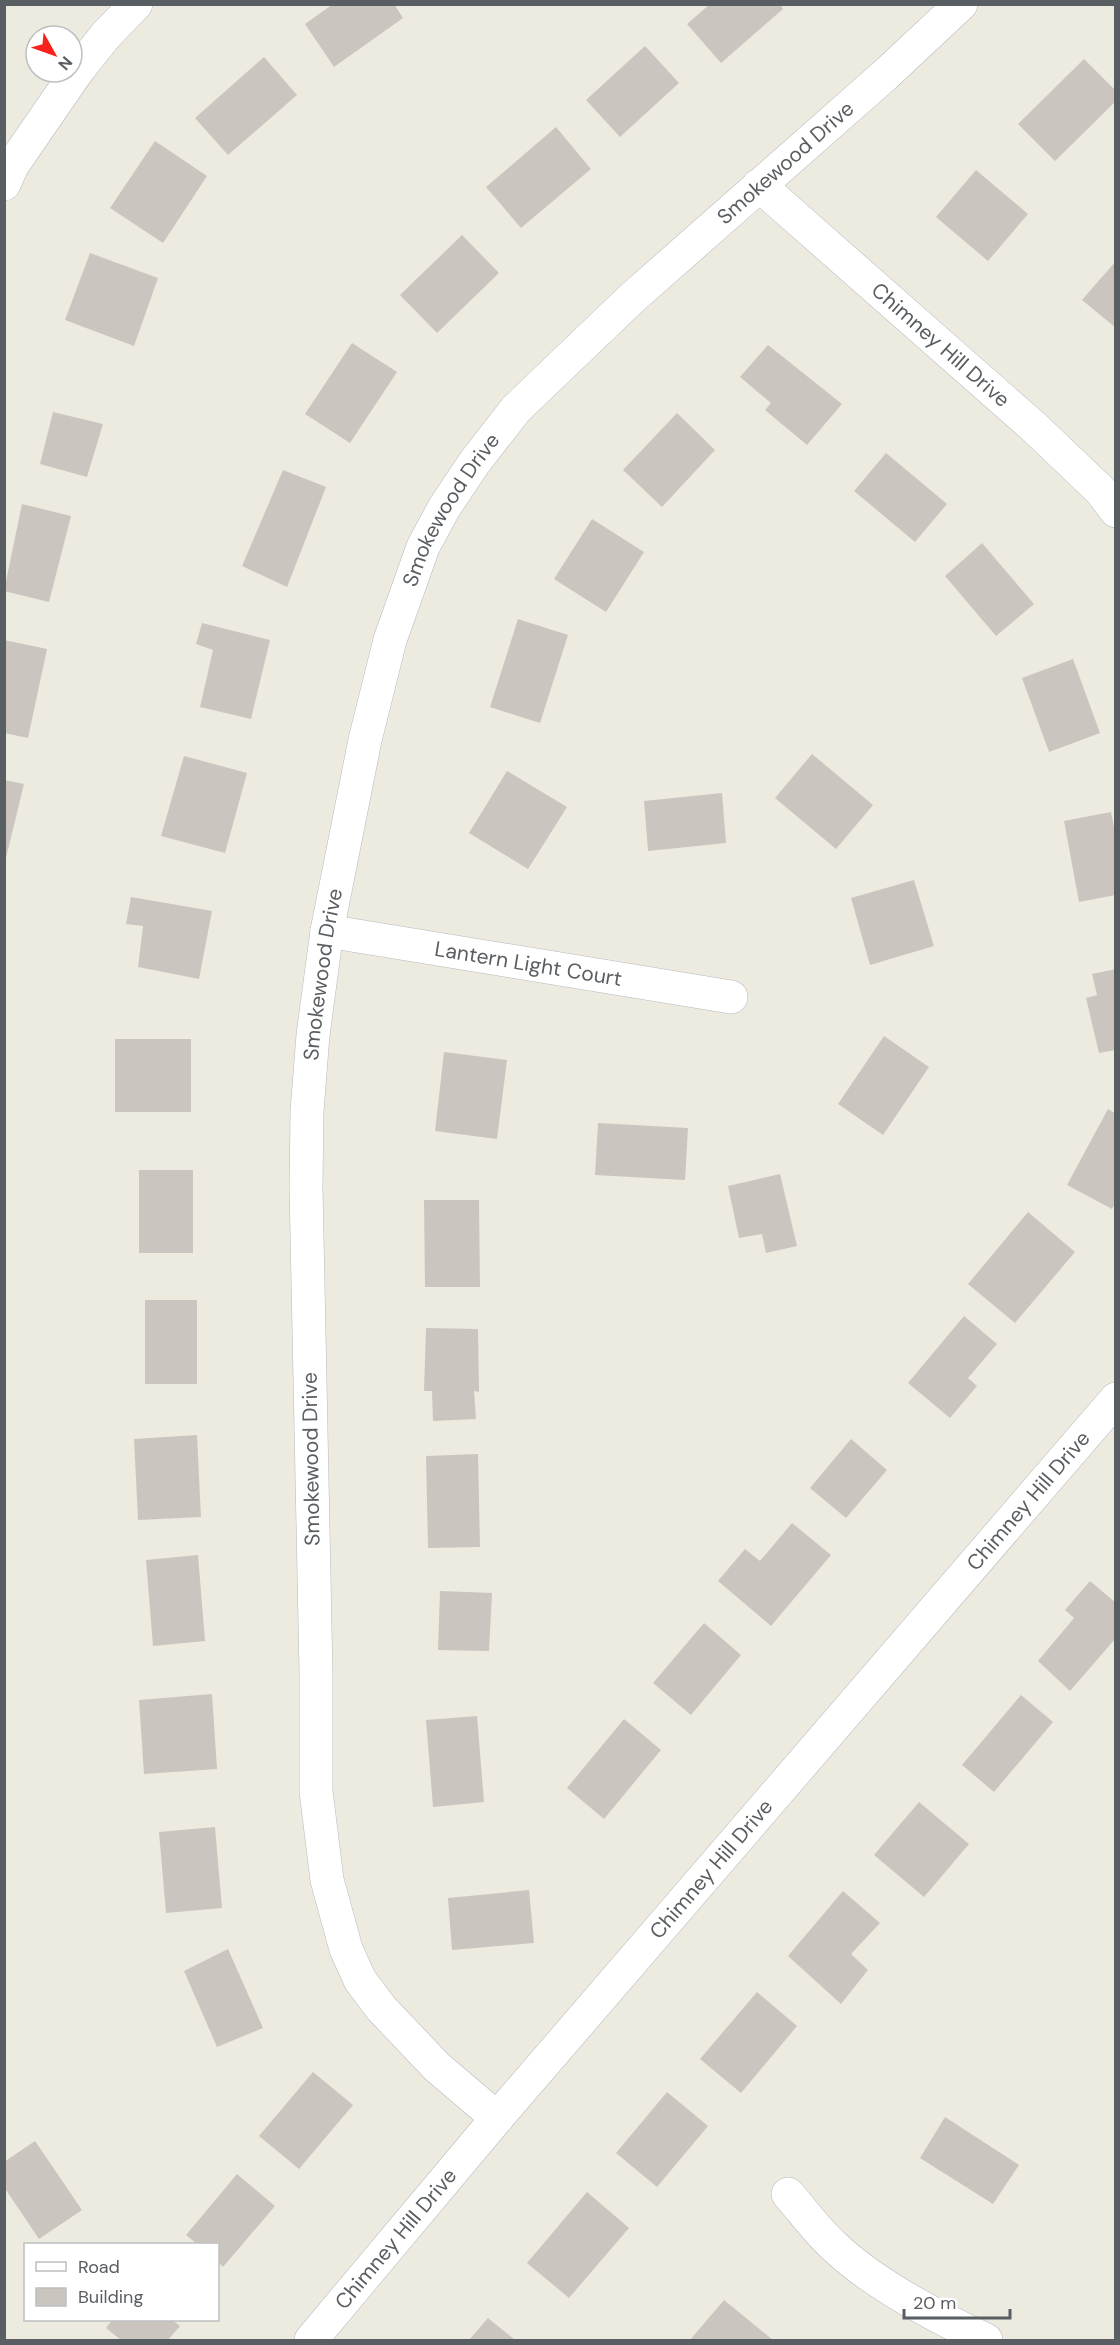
<svg xmlns="http://www.w3.org/2000/svg" width="1120" height="2345" font-family="'DM Sans',sans-serif">
<style>
.building{fill:#cac6bf}
.lines{fill:none;stroke-linecap:round;stroke-linejoin:round}
.street-casing{stroke:#b6b9be;stroke-width:34}
.street{stroke:#fff;stroke-width:33}
.labels{text-anchor:middle;stroke-width:4.5;stroke-linejoin:round;paint-order:stroke}
.street-label{font-size:21px;fill:#595e62;stroke:#fff}
</style>
<rect width="100%" height="100%" fill="#edeae0"/>
<path class="building" d="M 333,4 L 394,4 L 403,18 L 334,67 L 305,24 Z
M 710,4 L 780,4 L 783,9 L 721,63 L 687,24 Z
M 645,46 L 679,83 L 620,137 L 586,100 Z
M 264,57 L 297,95 L 228,155 L 195,118 Z
M 1084,59 L 1116,91 L 1116,101 L 1055,161 L 1018,124 Z
M 556,127 L 591,169 L 521,228 L 486,187 Z
M 155,141 L 207,176 L 163,243 L 110,208 Z
M 976,170 L 1028,214 L 988,261 L 936,217 Z
M 462,235 L 499,273 L 437,333 L 400,295 Z
M 90,253 L 158,278 L 134,346 L 65,320 Z
M 1116,261 L 1116,328 L 1082,300 Z
M 352,343 L 397,372 L 350,443 L 305,414 Z
M 768,345 L 842,404 L 807,445 L 765,410 L 771,403 L 740,377 Z
M 53,412 L 103,424 L 87,477 L 40,464 Z
M 677,413 L 715,450 L 662,507 L 623,470 Z
M 886,453 L 947,504 L 915,542 L 854,491 Z
M 283,470 L 326,487 L 287,587 L 242,566 Z
M 22,504 L 71,516 L 49,602 L 4,591 Z
M 592,519 L 644,552 L 606,612 L 554,579 Z
M 982,543 L 1034,604 L 996,636 L 945,576 Z
M 518,619 L 568,635 L 540,723 L 490,707 Z
M 202,623 L 270,640 L 251,719 L 200,707 L 213,650 L 196,644 Z
M 4,640 L 47,649 L 28,738 L 4,733 Z
M 1073,659 L 1100,733 L 1049,752 L 1022,678 Z
M 812,754 L 873,805 L 836,849 L 775,798 Z
M 184,756 L 247,773 L 225,853 L 161,836 Z
M 507,771 L 567,807 L 528,869 L 469,833 Z
M 4,780 L 24,784 L 5,862 L 4,862 Z
M 722,793 L 726,843 L 648,851 L 644,801 Z
M 1111,812 L 1116,837 L 1116,895 L 1079,902 L 1064,821 Z
M 914,880 L 934,946 L 870,965 L 851,898 Z
M 131,897 L 212,911 L 199,979 L 138,967 L 143,926 L 126,924 Z
M 1116,969 L 1116,1050 L 1099,1053 L 1086,998 L 1097,995 L 1092,974 Z
M 884,1036 L 929,1067 L 883,1135 L 838,1104 Z
M 115,1039 L 191,1039 L 191,1112 L 115,1112 Z
M 444,1052 L 507,1060 L 497,1139 L 435,1131 Z
M 1108,1109 L 1116,1114 L 1116,1202 L 1112,1209 L 1067,1185 Z
M 598,1123 L 688,1128 L 685,1180 L 595,1175 Z
M 139,1170 L 193,1170 L 193,1253 L 139,1253 Z
M 780,1174 L 797,1246 L 766,1253 L 762,1234 L 739,1238 L 728,1186 Z
M 424,1200 L 479,1200 L 480,1287 L 425,1287 Z
M 1028,1212 L 1075,1252 L 1015,1323 L 968,1284 Z
M 145,1300 L 197,1300 L 197,1384 L 145,1384 Z
M 964,1316 L 997,1344 L 968,1378 L 977,1386 L 950,1418 L 908,1383 Z
M 426,1328 L 478,1329 L 479,1392 L 474,1391 L 476,1419 L 433,1421 L 432,1391 L 424,1391 Z
M 197,1435 L 201,1517 L 138,1520 L 134,1439 Z
M 851,1439 L 887,1470 L 846,1518 L 810,1488 Z
M 478,1454 L 480,1547 L 428,1548 L 426,1456 Z
M 792,1523 L 831,1555 L 771,1626 L 718,1581 L 745,1549 L 760,1561 Z
M 198,1555 L 205,1641 L 153,1646 L 146,1560 Z
M 1090,1581 L 1116,1603 L 1116,1638 L 1070,1691 L 1038,1661 L 1074,1618 L 1065,1610 Z
M 440,1591 L 492,1593 L 489,1651 L 438,1650 Z
M 704,1623 L 741,1655 L 691,1715 L 653,1683 Z
M 212,1694 L 217,1769 L 144,1774 L 139,1700 Z
M 1021,1695 L 1053,1722 L 994,1792 L 962,1765 Z
M 477,1716 L 484,1802 L 433,1807 L 426,1720 Z
M 624,1719 L 661,1750 L 604,1819 L 567,1788 Z
M 919,1802 L 969,1844 L 924,1897 L 874,1855 Z
M 215,1827 L 222,1908 L 166,1913 L 159,1832 Z
M 529,1890 L 534,1943 L 452,1950 L 448,1898 Z
M 843,1891 L 880,1923 L 851,1954 L 868,1970 L 841,2004 L 788,1956 Z
M 228,1949 L 263,2028 L 217,2047 L 184,1971 Z
M 757,1992 L 797,2026 L 741,2093 L 700,2059 Z
M 313,2072 L 353,2105 L 299,2169 L 259,2136 Z
M 667,2092 L 708,2126 L 657,2187 L 616,2153 Z
M 945,2117 L 1019,2165 L 993,2204 L 920,2158 Z
M 35,2141 L 82,2210 L 39,2239 L 4,2187 L 4,2162 Z
M 237,2174 L 275,2206 L 223,2267 L 218,2262 L 218,2244 L 197,2244 L 186,2235 Z
M 587,2192 L 629,2228 L 569,2298 L 527,2263 Z
M 724,2300 L 773,2340 L 690,2340 Z
M 488,2318 L 515,2340 L 469,2340 Z
M 112,2320 L 172,2320 L 180,2326 L 168,2340 L 121,2340 L 106,2328 Z"/>
<g class="lines">
<defs>
<g id="street">
<path d="M 4,184 L 12,166 L 78,70 L 106,35 L 136,4"/>
<path id="s1" d="M 759,185 L 1035,428 L 1100,490 L 1116,511"/>
<path id="s2" d="M 327,931 L 731,997"/>
<path id="s3" d="M 497,2118 L 437,2067 L 381,2008 L 360,1980 L 346,1949 L 327,1880 L 316,1791 L 316,1673 L 306,1186 L 307,1111 L 313,1035 L 327,931 L 365,740 L 390,640 L 423,547 L 444,508 L 474,463 L 516,409 L 632,298 L 884,76 L 961,4"/>
<path d="M 788,2194 C 803,2211 817,2231 834,2246 C 873,2284 937,2317 986,2340"/>
<path id="s4" d="M 311,2340 L 497,2118 L 1116,1399"/>
</g>
</defs>
<use href="#street" class="street-casing"/>
<use href="#street" class="street"/>
</g>
<g class="labels">
<g class="street-label">
<text dy="7" stroke="none"><textPath href="#s3" startOffset="2180">Smokewood Drive</textPath></text>
<text dy="7" stroke="none"><textPath href="#s1" startOffset="242">Chimney Hill Drive</textPath></text>
<text dy="7" stroke="none"><textPath href="#s3" startOffset="1694">Smokewood Drive</textPath></text>
<text dy="7" stroke="none"><textPath href="#s2" startOffset="204">Lantern Light Court</textPath></text>
<text dy="7" stroke="none"><textPath href="#s3" startOffset="1208">Smokewood Drive</textPath></text>
<text transform="translate(311 1459) rotate(-91)" y="7">Smokewood Drive</text>
<text dy="7" stroke="none"><textPath href="#s4" startOffset="1104">Chimney Hill Drive</textPath></text>
<text dy="7" stroke="none"><textPath href="#s4" startOffset="618">Chimney Hill Drive</textPath></text>
<text dy="7" stroke="none"><textPath href="#s4" startOffset="132">Chimney Hill Drive</textPath></text>
</g>
</g>
<rect width="1120" height="2345" fill="none" stroke="#595e62" stroke-width="12"/>
<rect x="24" y="2243" width="195" height="78" fill="#ffffff" stroke="#bdbfc0" stroke-width="1.5"/>
<rect x="36" y="2262" width="30" height="9" fill="#ffffff" stroke="#bdbfc0" stroke-width="1.5"/>
<text x="78" y="2273" font-size="18" fill="#595e62">Road</text>
<rect x="36" y="2288" width="30" height="18" fill="#cac6bf" stroke="#bdbfc0" stroke-width="1.5"/>
<text x="78" y="2303" font-size="18" fill="#595e62">Building</text>
<g transform="translate(54 54) rotate(130)"><circle r="28" fill="#ffffff" stroke="#bdbfc0" stroke-width="1.5"/>
<path d="M0-4.5L10 22L0 15L-10 22Z" fill="#f8211b"/>
<text y="-9" font-size="16" font-weight="bold" text-anchor="middle" fill="#595e62">N</text>
</g>
<path d="M904 2309v9h106v-9" fill="none" stroke="#595e62" stroke-width="3"/>
<text x="913" y="2309" font-size="18" fill="#595e62" stroke="#ffffff" stroke-width="4.5" paint-order="stroke">20 m</text>
</svg>
